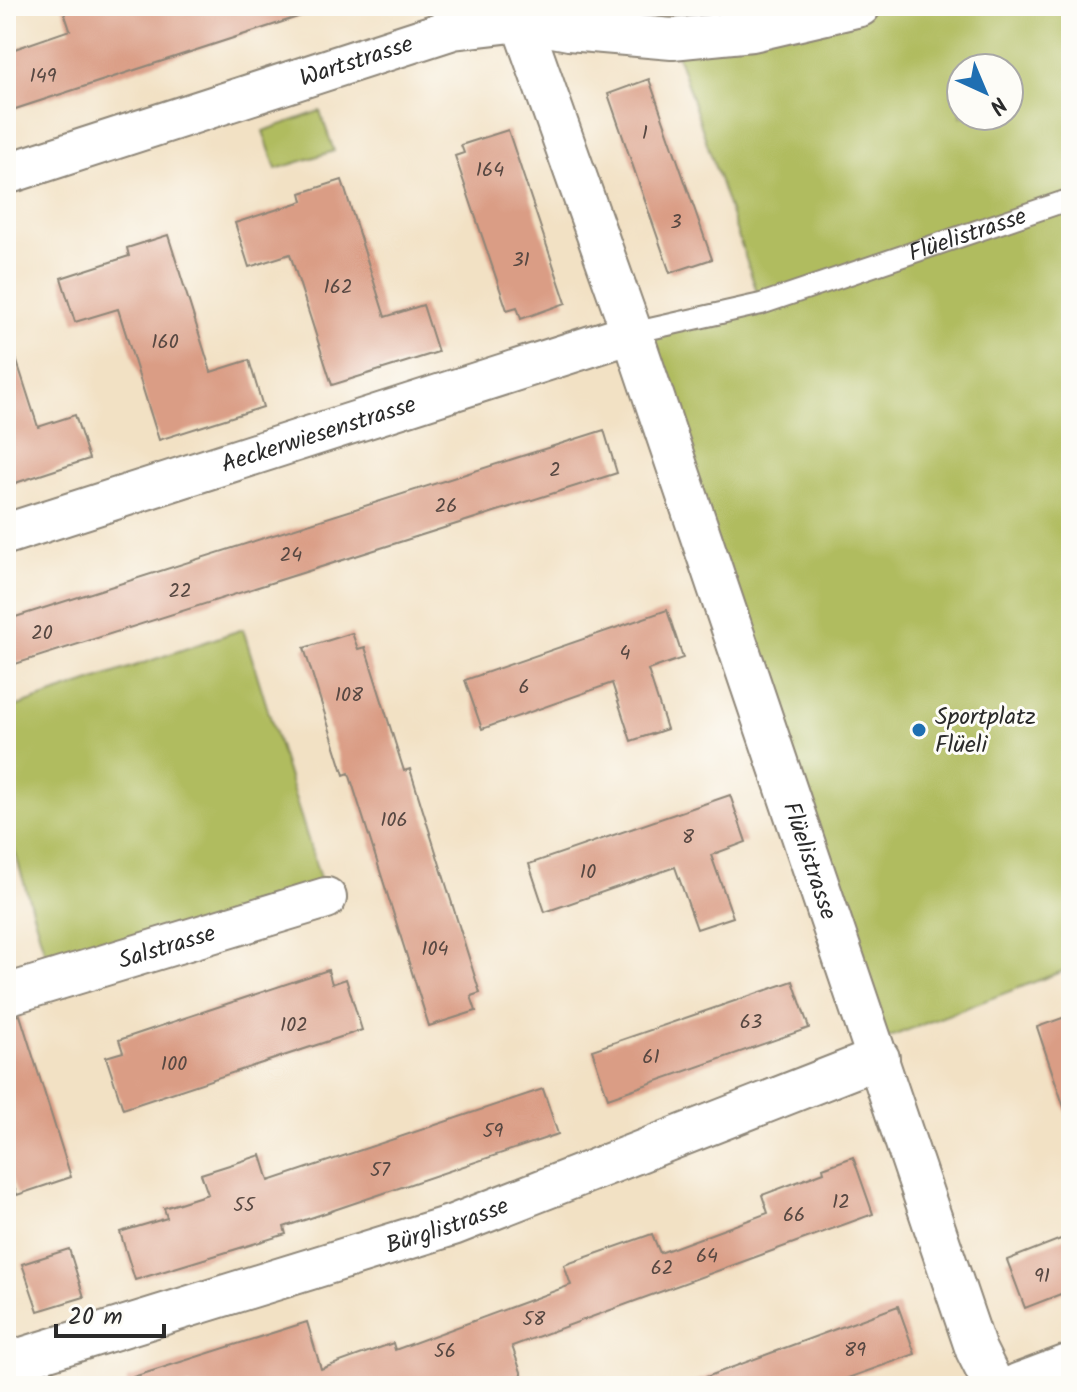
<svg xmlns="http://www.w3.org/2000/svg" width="1077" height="1392" font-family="Kalam,sans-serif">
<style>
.green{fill:#b0bc5e;stroke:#6e7444;stroke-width:2;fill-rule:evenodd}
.building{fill:#da9d85}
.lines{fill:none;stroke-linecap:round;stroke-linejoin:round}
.service-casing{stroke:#8e8678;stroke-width:24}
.minor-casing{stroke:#8e8678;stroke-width:44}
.primary-casing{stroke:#8e8678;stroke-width:48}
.service{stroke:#fff;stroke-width:20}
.minor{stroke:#fff;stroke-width:40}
.primary{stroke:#fff;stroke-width:44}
.poi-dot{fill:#1f6fb2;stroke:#fdfcf7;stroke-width:3}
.labels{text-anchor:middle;stroke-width:6;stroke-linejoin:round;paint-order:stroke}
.number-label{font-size:20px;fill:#574842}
.street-label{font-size:24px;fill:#2b2b2b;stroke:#fdfcf7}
.poi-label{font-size:24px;fill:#2b2b2b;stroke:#fdfcf7;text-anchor:start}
</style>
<rect width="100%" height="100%" fill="#fdfcf7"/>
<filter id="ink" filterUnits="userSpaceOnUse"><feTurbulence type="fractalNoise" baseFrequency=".0125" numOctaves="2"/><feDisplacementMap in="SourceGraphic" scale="16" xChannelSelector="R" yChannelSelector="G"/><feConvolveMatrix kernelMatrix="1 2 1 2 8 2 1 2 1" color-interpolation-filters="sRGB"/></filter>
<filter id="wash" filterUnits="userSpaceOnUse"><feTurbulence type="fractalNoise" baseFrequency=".006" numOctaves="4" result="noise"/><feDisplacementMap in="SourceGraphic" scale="32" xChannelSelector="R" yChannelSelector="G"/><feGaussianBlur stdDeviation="1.8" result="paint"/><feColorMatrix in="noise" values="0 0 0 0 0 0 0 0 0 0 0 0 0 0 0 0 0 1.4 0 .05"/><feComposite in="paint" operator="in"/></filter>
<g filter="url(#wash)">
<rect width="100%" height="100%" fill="#f2e1c4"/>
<path class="green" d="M 860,6 L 1071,6 L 1071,968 L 874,1043 L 632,333 L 761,304 L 672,39 ZM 961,68 L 1009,68 L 1009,116 L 961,116 Z
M 320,111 L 334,151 L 276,169 L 263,131 Z
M 243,629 L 326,898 L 53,980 L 6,822 L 6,710 Z"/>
<g id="blocks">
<path class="building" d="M 62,6 L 312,6 L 313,12 L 6,112 L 6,52 L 70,30 Z
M 649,79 L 712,259 L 670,273 L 608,94 Z
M 508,130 L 566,303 L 521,319 L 517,307 L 507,310 L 455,156 L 464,153 L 461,145 Z
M 342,180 L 385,317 L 423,305 L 438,352 L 332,385 L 290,254 L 249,267 L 235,223 L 303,201 L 301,193 Z
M 168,235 L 211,372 L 249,360 L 263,407 L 159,440 L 118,309 L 75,322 L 61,278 L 129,256 L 127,248 Z
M 12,346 L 38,427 L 75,415 L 89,459 L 6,486 L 6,347 Z
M 604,430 L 617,473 L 6,667 L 6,620 Z
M 667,610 L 683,658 L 648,670 L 667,729 L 631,741 L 612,683 L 482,729 L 465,680 Z
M 352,633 L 358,649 L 365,647 L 404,771 L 410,769 L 480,993 L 471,996 L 476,1011 L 429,1026 L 349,773 L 344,775 L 304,648 Z
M 730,795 L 746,842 L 711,855 L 733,917 L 697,929 L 675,867 L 545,912 L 529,864 Z
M 328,970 L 332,984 L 346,979 L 362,1030 L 123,1109 L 106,1057 L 123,1052 L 119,1040 Z
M 793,981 L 809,1028 L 608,1098 L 592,1050 Z
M 20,1015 L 71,1177 L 17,1195 L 6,1162 L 6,1017 Z
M 1071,1015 L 1071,1113 L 1066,1113 L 1037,1027 Z
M 543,1089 L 558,1134 L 284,1227 L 286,1234 L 135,1280 L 120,1232 L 167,1218 L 164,1208 L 208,1194 L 201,1174 L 261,1155 L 269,1181 Z
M 853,1157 L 873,1214 L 512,1346 L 522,1375 L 495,1386 L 128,1386 L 127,1379 L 307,1322 L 321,1369 L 393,1343 L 395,1350 L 571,1285 L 564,1265 L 652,1234 L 660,1253 L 768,1213 L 762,1195 L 824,1172 L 823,1168 Z
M 1071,1235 L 1071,1290 L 1025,1308 L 1007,1260 Z
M 69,1249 L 84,1297 L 38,1311 L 22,1264 Z
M 898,1306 L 915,1354 L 826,1386 L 690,1386 L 690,1383 Z"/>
</g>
</g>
<g filter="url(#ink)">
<use href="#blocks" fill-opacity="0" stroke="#8e8678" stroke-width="2"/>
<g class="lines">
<defs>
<g id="service">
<path id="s1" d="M 632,333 L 761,304 L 1071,199"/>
</g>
<g id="minor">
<path id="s2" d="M 521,21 L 632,333 L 976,1350 L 994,1386"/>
<path id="s3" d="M 6,174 L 453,29 L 521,21 L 569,30 L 672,39 L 752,31 L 860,6"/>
<path id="s4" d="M 6,534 L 632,333"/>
<path id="s5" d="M 6,995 L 326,898"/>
<path id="s6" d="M 6,1363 L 453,1225 L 879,1058"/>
</g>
<path id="primary" d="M 1018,1386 L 1071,1366"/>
</defs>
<use href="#service" class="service-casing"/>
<use href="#minor" class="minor-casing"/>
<use href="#primary" class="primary-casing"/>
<use href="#service" class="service"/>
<use href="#minor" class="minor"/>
<use href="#primary" class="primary"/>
</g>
</g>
<circle class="poi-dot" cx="919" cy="730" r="8"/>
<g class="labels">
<g class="number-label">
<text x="43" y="82">149</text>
<text x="645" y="139">1</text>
<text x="490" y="176">164</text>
<text x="676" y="228">3</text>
<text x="521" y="266">31</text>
<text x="338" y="293">162</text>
<text x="165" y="348">160</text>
<text x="555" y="476">2</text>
<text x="446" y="512">26</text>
<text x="291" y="561">24</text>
<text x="180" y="597">22</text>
<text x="42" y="639">20</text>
<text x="625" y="659">4</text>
<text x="524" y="693">6</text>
<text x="349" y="701">108</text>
<text x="394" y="826">106</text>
<text x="688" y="843">8</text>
<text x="588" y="878">10</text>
<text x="435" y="955">104</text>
<text x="751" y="1028">63</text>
<text x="294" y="1031">102</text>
<text x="651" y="1063">61</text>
<text x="174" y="1070">100</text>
<text x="493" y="1137">59</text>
<text x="380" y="1176">57</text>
<text x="841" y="1208">12</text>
<text x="244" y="1211">55</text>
<text x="794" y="1221">66</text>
<text x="707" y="1262">64</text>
<text x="662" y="1274">62</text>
<text x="1042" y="1282">91</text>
<text x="534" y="1325">58</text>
<text x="855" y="1356">89</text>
<text x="445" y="1357">56</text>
</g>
<g class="street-label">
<text dy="8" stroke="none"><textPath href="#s3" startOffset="368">Wartstrasse</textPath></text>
<text dy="8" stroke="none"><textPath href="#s1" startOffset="350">Flüelistrasse</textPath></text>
<text dy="8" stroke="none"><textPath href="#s4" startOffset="328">Aeckerwiesenstrasse</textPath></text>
<text dy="8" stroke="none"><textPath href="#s2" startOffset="888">Flüelistrasse</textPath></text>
<text dy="8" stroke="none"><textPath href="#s5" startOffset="168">Salstrasse</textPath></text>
<text dy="8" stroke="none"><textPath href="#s6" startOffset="462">Bürglistrasse</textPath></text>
</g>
<g class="poi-label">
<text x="935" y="724">Sportplatz<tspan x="935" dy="28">Flüeli</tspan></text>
</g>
</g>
<rect width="1077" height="1392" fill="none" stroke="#fdfcf7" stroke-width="32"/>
<g transform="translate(985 92) rotate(136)"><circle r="38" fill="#fdfcf7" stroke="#a9a8a5" stroke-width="2"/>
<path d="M0-6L14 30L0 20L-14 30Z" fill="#1f6fb2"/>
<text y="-12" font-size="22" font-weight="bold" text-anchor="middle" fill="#2b2b2b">N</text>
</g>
<path d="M56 1324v12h108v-12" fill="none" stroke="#2b2b2b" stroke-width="4"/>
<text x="68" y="1324" font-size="24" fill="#2b2b2b" stroke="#fdfcf7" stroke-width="6" paint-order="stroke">20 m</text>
</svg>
